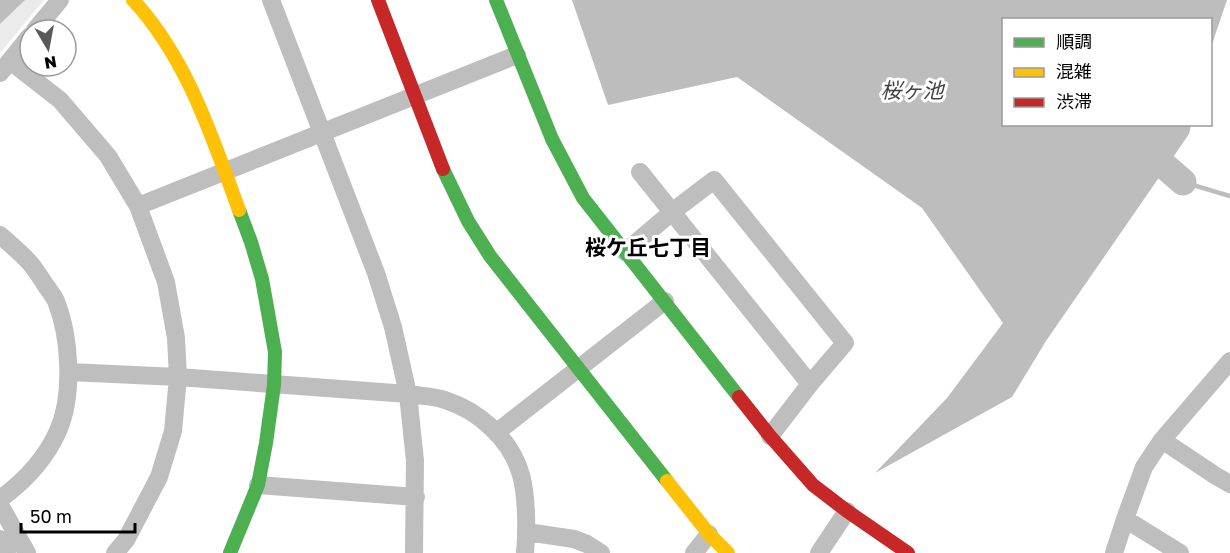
<svg xmlns="http://www.w3.org/2000/svg" width="1230" height="553" font-family="'Golos Text','Noto Sans JP',sans-serif">
<style>
.green{fill:#ebebeb}
.water{fill:#bdbdbd}
.lines{fill:none;stroke-linecap:round;stroke-linejoin:round}
.stream{stroke:#bdbdbd;stroke-width:4.5}
.river{stroke:#bdbdbd;stroke-width:27}
.street{stroke:#bebebe;stroke-width:18}
.fast{stroke:#4caf50;stroke-width:14}
.slow{stroke:#ffc107;stroke-width:14}
.jam{stroke:#c62828;stroke-width:14}
.labels{text-anchor:middle;stroke-width:6;stroke-linejoin:round;paint-order:stroke}
.water-label{font-size:21px;font-style:italic;fill:#424242;stroke:#fff}
.neighbourhood-label{font-size:21px;font-weight:bold;fill:#000;stroke:#fff}
</style>
<rect width="100%" height="100%" fill="#fff"/>
<path class="green" d="M 0,0 L 44,0 L 0,53 Z"/>
<path class="water" d="M 0,0 L 25,0 L 0,24 Z
M 572,0 L 1227,0 L 1211,47 L 1210,20 L 1004,20 L 1004,124 L 1191,125 L 1189,134 L 1046,341 L 1012,397 L 875,473 L 947,398 L 1003,323 L 922,208 L 737,77 L 608,105 Z"/>
<g class="lines">
<path class="stream" d="M 1183,182 L 1230,196"/>
<path class="river" d="M 1116,124 L 1183,182"/>
<path class="street" d="M 271,0 L 376,273 L 393,327 L 408,394 L 415,461 L 414,553
M 35,30 L 60,0
M 10,61 L 60,100 L 108,156 L 138,206 L 166,282 L 176,338 L 178,377 L 173,431 L 159,477 L 126,540 L 115,553
M 0,73 L 30,36
M 640,172 L 810,384
M 138,206 L 517,55
M 0,235 C 10,244 21,253 30,263 C 36,270 41,278 46,286 C 49,290 53,295 56,301 C 70,336 74,395 58,431 C 45,460 25,481 0,499
M 625,252 L 672,212 L 714,180 L 845,343 L 810,384 L 770,436
M 69,372 L 178,377 L 408,394 C 420,396 434,396 445,400 C 479,411 511,439 521,475 C 527,497 527,530 525,553
M 497,432 L 665,301
M 1162,440 L 1216,476 L 1230,484
M 258,485 L 416,497
M 0,505 L 27,553
M 1125,519 L 1180,553
M 527,532 L 574,539 L 587,544 L 601,553
M 0,539 L 7,553
M 694,553 L 709,534
M 819,553 L 847,511
M 1114,553 L 1125,519 L 1144,467 L 1162,440 L 1230,361"/>
<path class="fast" d="M 496,0 L 552,139 L 583,198 L 739,397
M 443,169 L 468,221 L 490,256 L 667,481
M 230,553 L 258,485 L 266,443 L 274,385 L 275,352 L 262,279 L 251,242 L 239,210"/>
<path class="slow" d="M 133,0 C 187,58 212,137 239,210
M 667,481 L 709,534 L 728,553"/>
<path class="jam" d="M 378,0 L 443,169
M 739,397 L 770,436 L 813,485 L 847,511 L 908,553"/>
</g>
<g class="labels">
<g class="water-label">
<text x="912" y="98">桜ヶ池</text>
</g>
<g class="neighbourhood-label">
<text x="648" y="255">桜ケ丘七丁目</text>
</g>
</g>
<rect x="1002" y="18" width="210" height="108" fill="#ffffff" stroke="#999999" stroke-width="1.5"/>
<rect x="1014" y="38" width="30" height="9" fill="#4caf50" stroke="#999999" stroke-width="1.5"/>
<text x="1056" y="48" font-size="18" fill="#000000">順調</text>
<rect x="1014" y="68" width="30" height="9" fill="#ffc107" stroke="#999999" stroke-width="1.5"/>
<text x="1056" y="78" font-size="18" fill="#000000">混雑</text>
<rect x="1014" y="98" width="30" height="9" fill="#c62828" stroke="#999999" stroke-width="1.5"/>
<text x="1056" y="108" font-size="18" fill="#000000">渋滞</text>
<g transform="translate(48 48) rotate(170)"><circle r="28" fill="#ffffff" stroke="#999999" stroke-width="1.5"/>
<path d="M0-4.5L10 22L0 15L-10 22Z" fill="#595959"/>
<text y="-9" font-size="16" font-weight="bold" text-anchor="middle" fill="#000000">N</text>
</g>
<path d="M21 523v9h114v-9" fill="none" stroke="#000000" stroke-width="3"/>
<text x="30" y="523" font-size="18" fill="#000000" stroke="#ffffff" stroke-width="4.5" paint-order="stroke">50 m</text>
</svg>
